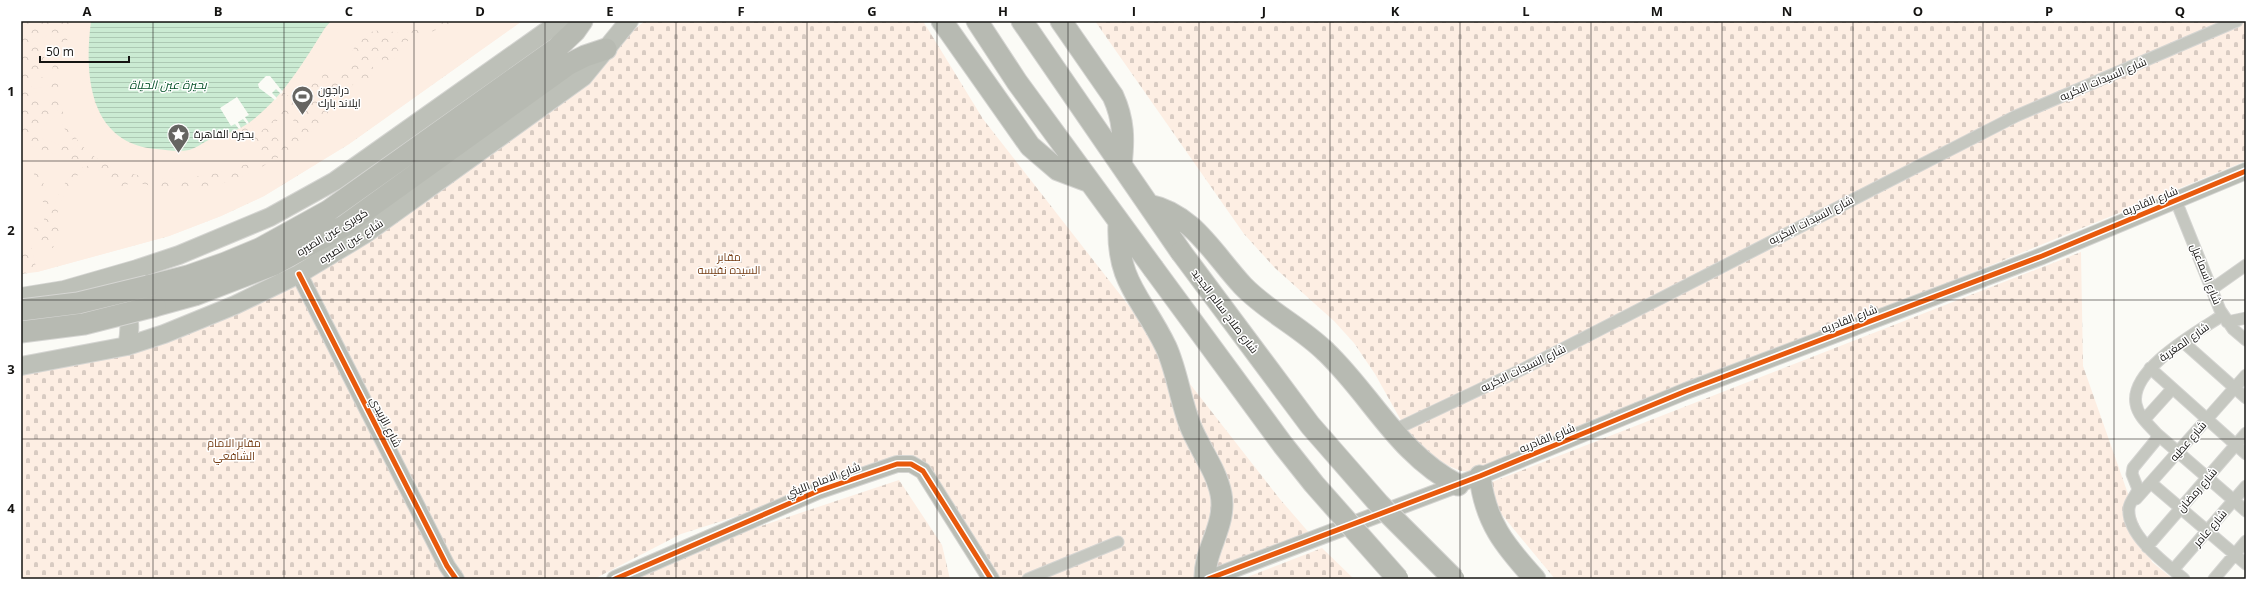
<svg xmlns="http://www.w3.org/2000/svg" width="2267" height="600" font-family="'Open Sans',Cairo,sans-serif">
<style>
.cemetery{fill:url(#cemetery-stones)}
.park{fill:url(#park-crowns)}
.garden{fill:#fdeee3}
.water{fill:url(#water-rules)}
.pier{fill:#fbfbf6}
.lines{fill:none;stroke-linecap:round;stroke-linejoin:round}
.street-casing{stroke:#d5d5d2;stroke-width:13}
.secondary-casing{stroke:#d5d5d2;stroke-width:18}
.primary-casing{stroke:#d5d5d2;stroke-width:20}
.highway-casing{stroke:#d5d5d2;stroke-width:23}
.street{stroke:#c5c7c0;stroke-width:11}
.secondary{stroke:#babdb5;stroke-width:16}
.primary{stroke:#bdc0b8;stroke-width:18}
.highway{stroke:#b7bab2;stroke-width:21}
.highway-bridge-casing{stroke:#d5d5d2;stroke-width:23;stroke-linecap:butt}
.highway-bridge{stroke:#b7bab2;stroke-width:21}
.cycleway-casing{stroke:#fff;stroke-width:8}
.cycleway{stroke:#e8590c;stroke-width:5}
.grid{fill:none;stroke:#151412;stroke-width:1;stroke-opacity:0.55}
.labels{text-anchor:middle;stroke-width:3;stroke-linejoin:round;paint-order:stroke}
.street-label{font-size:11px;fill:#151412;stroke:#fff}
.poi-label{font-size:11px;fill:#151412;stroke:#fff;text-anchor:start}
.park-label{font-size:11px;fill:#743c13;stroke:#fff}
.water-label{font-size:12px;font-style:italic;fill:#0a542d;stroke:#fff}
.neatline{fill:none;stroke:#151412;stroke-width:1.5}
.grid-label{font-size:13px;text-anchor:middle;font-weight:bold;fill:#151412}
</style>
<defs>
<pattern id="cemetery-stones" width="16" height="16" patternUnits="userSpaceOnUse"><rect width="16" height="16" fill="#fdeee3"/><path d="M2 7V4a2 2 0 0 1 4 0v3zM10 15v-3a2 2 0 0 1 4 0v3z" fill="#d8cbc2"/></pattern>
<pattern id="park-crowns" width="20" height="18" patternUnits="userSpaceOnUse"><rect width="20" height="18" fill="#fdeee3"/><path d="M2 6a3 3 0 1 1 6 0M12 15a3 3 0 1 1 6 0" fill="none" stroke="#d8cbc2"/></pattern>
<pattern id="water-rules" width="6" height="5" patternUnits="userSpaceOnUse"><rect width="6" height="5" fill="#cbebd3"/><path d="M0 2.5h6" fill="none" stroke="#adc9b4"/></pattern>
</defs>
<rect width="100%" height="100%" fill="#fbfbf6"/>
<path class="cemetery" d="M 645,21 L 923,21 L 983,119 L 1279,498 L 1311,535 L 1194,579 L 996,579 L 911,461 L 681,534 L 594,579 L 462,579 L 306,275 L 367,237 Z
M 1095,21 L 2246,21 L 2246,161 L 1485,472 L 1461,471 L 1449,466 L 1426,452 L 1408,433 L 1375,374 L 1354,343 L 1334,321 L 1275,268 L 1244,234 Z
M 2081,252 L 2083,366 L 2152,562 L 2173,579 L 1555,579 L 1479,487 Z
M 295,285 L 450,579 L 21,579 L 21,373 L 123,356 Z
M 899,480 L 942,545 L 950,579 L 623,579 L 701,546 Z
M 1322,548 L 1354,579 L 1242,579 Z"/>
<path class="park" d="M 21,21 L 522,21 L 349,144 L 264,196 L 221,216 L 169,236 L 37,272 L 21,274 Z"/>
<path class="garden" d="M 72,21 L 91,21 L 90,84 L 96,107 L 109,128 L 210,139 L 239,129 L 243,135 L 251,130 L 255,137 L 252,139 L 265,156 C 190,194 64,192 58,83 C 57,61 69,42 72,21 Z
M 331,21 L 437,21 C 425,26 412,33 399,33 C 394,33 389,30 384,30 C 358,30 350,51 348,72 L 323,69 L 322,79 L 312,75 L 303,90 L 307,95 L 298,103 L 283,92 L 325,28 Z
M 459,21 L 522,21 L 349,144 L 264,196 L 221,216 L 169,236 L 37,272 L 31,245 L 21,247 L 21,157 C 39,175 45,198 44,222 L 35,223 L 32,242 L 53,248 L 60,228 L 53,225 C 60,207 71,164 97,169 L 108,176 L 112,187 L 119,189 L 132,182 L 163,188 L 194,188 L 223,183 L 251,173 L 279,157 L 311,132 L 356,81 L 363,86 L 376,71 L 370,64 L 379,56 L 386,64 L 401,54 L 395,46 Z
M 52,32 L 62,37 L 53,62 L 51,90 L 40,74 C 49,62 44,53 36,42 Z
M 37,77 L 42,87 L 33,89 L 27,81 Z
M 48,90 L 50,92 L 49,111 L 36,101 L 35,93 Z
M 275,100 L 286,109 L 257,135 L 249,123 Z
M 56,107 L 64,128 L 82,152 L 34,136 L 54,117 Z
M 287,113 L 299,127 L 280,142 L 268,128 Z
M 21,143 L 90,165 C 65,172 59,194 50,216 C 49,190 40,168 21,150 Z"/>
<path class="water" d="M 91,21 L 331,21 L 325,28 C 303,63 283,97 250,122 C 237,132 224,133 211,139 C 203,142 197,148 189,150 C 178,152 167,150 156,149 C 89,143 84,75 91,21 Z"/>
<path class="pier" d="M 266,76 L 270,76 L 283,92 L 281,94 L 276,89 L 272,93 L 277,98 L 275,100 L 259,88 L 258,84 Z
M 237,97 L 249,115 L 245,117 L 249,123 L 247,124 L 243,119 L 238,122 L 241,128 L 239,129 L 235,124 L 231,126 L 220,108 Z"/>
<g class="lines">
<defs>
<path id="street" d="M 2176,201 L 2220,310 L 2233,329 L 2246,340
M 2212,289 L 2246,265
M 2223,315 C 2199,331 2129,369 2136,404 C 2138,416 2149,425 2157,434 L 2246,511
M 2227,322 L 2246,318
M 2183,342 L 2246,398
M 2150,368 L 2246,454
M 2144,420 L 2172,389
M 1392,431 L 1525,368 L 2016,116 L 2237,21
M 2157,434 L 2156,440 L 2133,468 L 2132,474 L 2138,489 C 2136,496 2130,501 2129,508 C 2126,535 2166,564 2184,579
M 2151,483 L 2246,564
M 2136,499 L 2246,375
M 2147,547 L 2246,433
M 2173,570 L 2246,486
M 1028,579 L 1118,542
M 2214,579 L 2246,541"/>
<path id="secondary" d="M 299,274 L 447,566 L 456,579
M 615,579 L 818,491 L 897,464 L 911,464 L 923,471 L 991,579
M 1208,579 L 1480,476 L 1686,391 L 2042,256 L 2246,171"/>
<path id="primary" d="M 21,297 L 64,290 L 137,269 L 179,255 L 270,217 L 335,181 L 561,21
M 123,300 C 130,317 131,329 127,346
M 21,366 L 127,346 L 164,334 L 235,305 L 299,274 L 365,234 L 583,77 L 629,21"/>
<path id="highway" d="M 942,21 L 1030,146 L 1058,170 L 1090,182
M 977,21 L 1017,82 L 1153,268
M 1022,21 L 1181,252
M 1061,21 L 1113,96 C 1124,120 1124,140 1121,165
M 1149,205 C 1193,214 1214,255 1243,286 C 1268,312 1301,327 1326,352 C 1372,396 1399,455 1458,485
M 1119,222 C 1116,283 1142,297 1166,347 C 1177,371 1180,399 1190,425 C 1199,448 1216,469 1221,494 C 1227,525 1204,549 1205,579
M 148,286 L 188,276 L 225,263 L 261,248 L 328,211 L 557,48 L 575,31 L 582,21
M 155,306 L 195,295 L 273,265 L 344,226 L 569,64 L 585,56 L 606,49
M 1480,476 C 1485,522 1505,546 1535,579"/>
</defs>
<use href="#street" class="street-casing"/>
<use href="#secondary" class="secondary-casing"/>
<use href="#primary" class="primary-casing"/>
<use href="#highway" class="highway-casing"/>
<use href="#street" class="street"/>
<use href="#secondary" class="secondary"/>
<use href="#primary" class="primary"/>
<use href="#highway" class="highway"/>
<defs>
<path id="highway-bridge" d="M 1181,252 L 1310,425 L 1379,504 L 1454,579
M 1153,268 L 1283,445 L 1314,484 L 1398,579
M 21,310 L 78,303 L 148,286
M 21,332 L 84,324 L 155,306"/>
</defs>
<use href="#highway-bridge" class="highway-bridge-casing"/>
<use href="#highway-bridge" class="highway-bridge"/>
<defs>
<path id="cycleway" d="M 299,274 L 447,566 L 456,579
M 615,579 L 818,491 L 897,464 L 911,464 L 923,471 L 991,579
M 1208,579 L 1480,476 L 1686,391 L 2042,256 L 2246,171"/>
</defs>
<use href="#cycleway" class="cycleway-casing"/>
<use href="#cycleway" class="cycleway"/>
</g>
<path class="grid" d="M 153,21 L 153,579M 284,21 L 284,579M 414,21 L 414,579M 545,21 L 545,579M 676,21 L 676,579M 807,21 L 807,579M 937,21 L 937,579M 1068,21 L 1068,579M 1199,21 L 1199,579M 1330,21 L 1330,579M 1460,21 L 1460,579M 1591,21 L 1591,579M 1722,21 L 1722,579M 1853,21 L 1853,579M 1983,21 L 1983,579M 2114,21 L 2114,579M 21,161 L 2246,161M 21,300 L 2246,300M 21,439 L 2246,439"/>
<defs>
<symbol id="stadium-pin" viewBox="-11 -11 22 30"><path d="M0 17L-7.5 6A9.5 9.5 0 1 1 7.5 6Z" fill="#666562" stroke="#fff"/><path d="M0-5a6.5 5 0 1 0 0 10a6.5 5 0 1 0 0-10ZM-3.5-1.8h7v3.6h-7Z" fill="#fff"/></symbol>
<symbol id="sight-pin" viewBox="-11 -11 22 30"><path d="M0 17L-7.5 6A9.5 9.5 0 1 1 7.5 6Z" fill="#666562" stroke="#fff"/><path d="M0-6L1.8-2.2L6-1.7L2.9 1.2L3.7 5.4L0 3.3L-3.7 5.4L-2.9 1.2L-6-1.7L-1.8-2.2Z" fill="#fff"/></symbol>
</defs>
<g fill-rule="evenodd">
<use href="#stadium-pin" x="290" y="84" width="25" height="34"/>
<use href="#sight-pin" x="166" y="122" width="25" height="34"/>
</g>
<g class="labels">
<g class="street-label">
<text transform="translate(2103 79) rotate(-23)" y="4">شارع السيدات البكريه</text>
<text transform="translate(2150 201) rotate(-22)" y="4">شارع القادريه</text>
<text transform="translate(1811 220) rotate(-27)" y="4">شارع السيدات البكريه</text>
<text transform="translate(332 232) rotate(-31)" y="4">كوبرى عين الصيره</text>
<text transform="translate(351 241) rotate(-32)" y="4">شارع عين الصيره</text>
<text transform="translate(2206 274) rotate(68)" y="4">شارع اسماعيل</text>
<text transform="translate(1225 311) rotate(53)" y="4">شارع صلاح سالم الجديد</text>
<text transform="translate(1849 319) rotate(-21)" y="4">شارع القادريه</text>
<text transform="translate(2184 342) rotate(-35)" y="4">شارع المغرية</text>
<text transform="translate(1523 368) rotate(-26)" y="4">شارع السيدات البكريه</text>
<text transform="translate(386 422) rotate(63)" y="4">شارع الزبيدي</text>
<text transform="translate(1547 438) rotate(-22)" y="4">شارع القادريه</text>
<text transform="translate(2188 441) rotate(-49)" y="4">شارع عطيه</text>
<text transform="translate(823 480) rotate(-21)" y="4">شارع الامام الليثي</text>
<text transform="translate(2197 490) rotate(-49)" y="4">شارع رمضان</text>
<text transform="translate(2210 528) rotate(-49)" y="4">شارع عامر</text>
</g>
<g class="poi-label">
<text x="318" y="94">دراجون<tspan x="318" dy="13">ايلاند بارك</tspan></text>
<text x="194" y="138">بحيرة القاهرة</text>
</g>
<g class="park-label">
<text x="729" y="261">مقابر<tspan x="729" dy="13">السيده نفيسه</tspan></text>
<text x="234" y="447">مقابر الامام<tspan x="234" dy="13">الشافعي</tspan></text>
</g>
<g class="water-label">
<text x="168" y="89">بحيرة عين الحياة</text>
</g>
</g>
<rect width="2267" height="600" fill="none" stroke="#ffffff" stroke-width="44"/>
<path d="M40 56v6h89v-6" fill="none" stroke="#151412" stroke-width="2"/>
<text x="46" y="56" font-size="12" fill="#151412" stroke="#ffffff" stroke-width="3" paint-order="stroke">50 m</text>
<rect x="22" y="22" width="2223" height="556" class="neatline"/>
<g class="grid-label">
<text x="87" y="16">A</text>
<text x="218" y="16">B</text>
<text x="349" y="16">C</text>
<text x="480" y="16">D</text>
<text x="610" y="16">E</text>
<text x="741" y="16">F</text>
<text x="872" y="16">G</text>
<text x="1003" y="16">H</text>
<text x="1134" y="16">I</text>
<text x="1264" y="16">J</text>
<text x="1395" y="16">K</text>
<text x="1526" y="16">L</text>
<text x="1657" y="16">M</text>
<text x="1787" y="16">N</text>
<text x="1918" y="16">O</text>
<text x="2049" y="16">P</text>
<text x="2180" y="16">Q</text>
<text x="11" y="96">1</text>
<text x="11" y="235">2</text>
<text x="11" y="374">3</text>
<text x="11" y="513">4</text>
</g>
</svg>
